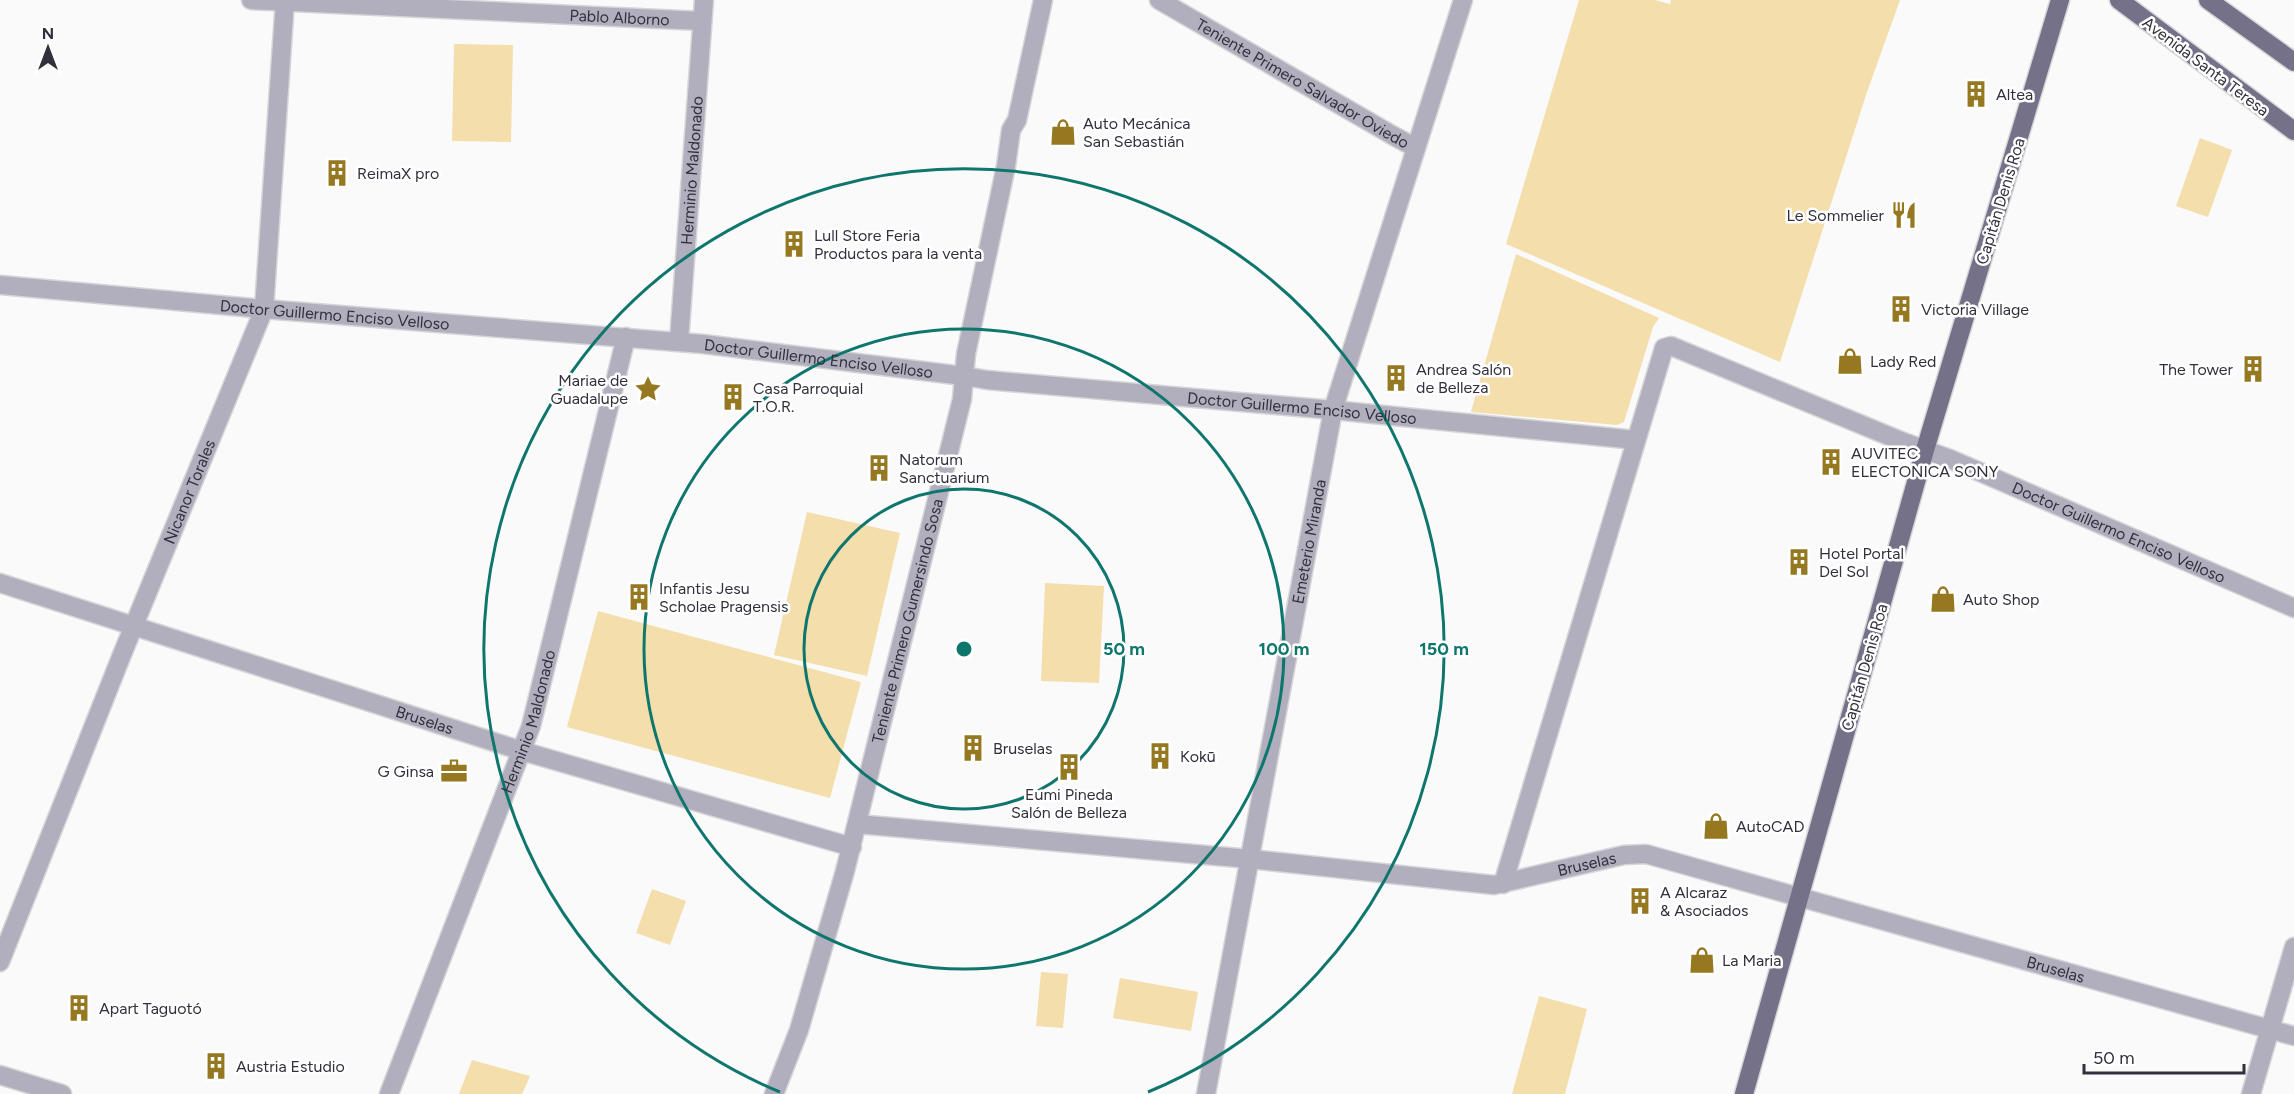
<svg xmlns="http://www.w3.org/2000/svg" width="2294" height="1094" font-family="Figtree,sans-serif">
<style>
.green{fill:#f3deac}
.lines{fill:none;stroke-linecap:round;stroke-linejoin:round}
.minor-casing{stroke:#d6d6d8;stroke-width:21}
.major-casing{stroke:#d6d6d8;stroke-width:21}
.minor{stroke:#b1afbd;stroke-width:18}
.major{stroke:#747189;stroke-width:18}
.ring{fill:none;stroke:#0f766e;stroke-width:3}
.labels{text-anchor:middle;stroke-width:5;stroke-linejoin:round;paint-order:stroke}
.street-label{font-size:16px;fill:#32303c;stroke:#fff}
.poi-label{font-size:16px;fill:#32303c;stroke:#fff;text-anchor:start}
.centre{fill:#0f766e;stroke:#fff;stroke-width:3}
.ring-label{font-size:18px;text-anchor:middle;font-weight:bold;fill:#0f766e;stroke:#fff;stroke-width:5;stroke-linejoin:round;paint-order:stroke}
</style>
<rect width="100%" height="100%" fill="#fafafa"/>
<path class="green" d="M 1579,0 L 1655,0 L 1670,4 L 1671,0 L 1900,0 L 1867,92 L 1780,362 L 1506,244 Z
M 454,44 L 513,45 L 511,142 L 452,141 Z
M 2200,138 L 2232,150 L 2208,217 L 2176,206 Z
M 1516,254 L 1659,318 L 1653,327 L 1624,422 L 1617,425 L 1471,412 Z
M 807,512 L 900,533 L 867,676 L 774,655 Z
M 1045,583 L 1104,586 L 1099,683 L 1041,681 Z
M 598,611 L 861,682 L 830,798 L 567,727 Z
M 652,889 L 686,901 L 670,945 L 636,933 Z
M 1041,972 L 1068,974 L 1063,1028 L 1036,1026 Z
M 1120,978 L 1198,992 L 1191,1031 L 1113,1018 Z
M 1539,996 L 1587,1009 L 1565,1094 L 1512,1094 Z
M 472,1060 L 530,1076 L 522,1094 L 459,1094 Z"/>
<g class="lines">
<defs>
<g id="minor">
<path id="s1" d="M 251,0 L 702,21"/>
<path id="s2" d="M 1159,0 L 1392,135 L 1416,148"/>
<path id="s3" d="M 0,285 L 264,309 L 703,344 L 964,376 L 987,380 L 1333,410 L 1636,440"/>
<path id="s4" d="M 679,341 L 704,0"/>
<path id="s5" d="M 0,583 L 522,751 L 852,847"/>
<path id="s6" d="M 857,824 L 1250,859 L 1494,885 L 1624,855 L 1646,854 L 2294,1036"/>
<path id="s7" d="M 1503,884 L 1664,348 L 1671,346 L 1901,441 L 1950,459 L 2294,608"/>
<path id="s8" d="M 0,962 L 121,657 L 264,309 L 285,0"/>
<path d="M 0,1075 L 62,1094"/>
<path id="s9" d="M 389,1094 L 531,726 L 626,337"/>
<path id="s10" d="M 774,1094 L 799,1030 L 845,871 L 962,399 L 966,354 L 1006,166 L 1011,130 L 1017,120 L 1043,0"/>
<path id="s11" d="M 1206,1094 L 1333,410 L 1463,0"/>
<path d="M 2251,1094 L 2294,947"/>
</g>
<path id="major" d="M 2119,0 L 2294,131
M 2208,0 L 2294,62
M 1744,1094 L 1925,450 L 2060,0"/>
</defs>
<use href="#minor" class="minor-casing"/>
<use href="#major" class="major-casing"/>
<use href="#minor" class="minor"/>
<use href="#major" class="major"/>
</g>
<g class="ring">
<circle cx="964" cy="649" r="160"/>
<circle cx="964" cy="649" r="320"/>
<path d="M780 1092A480 480 0 1 1 1148 1092"/>
</g>
<defs>
<symbol id="building-bare" viewBox="-9 -9 18 18"><path d="M-4-6H4V6H1V3H-1V6H-4ZM-2.5-4.3h1.7v1.8h-1.7ZM.8-4.3h1.7v1.8H.8ZM-2.5-1h1.7V.8h-1.7ZM.8-1h1.7V.8H.8Z" fill="#967820" stroke="#fff" stroke-width="2.5" paint-order="stroke"/></symbol>
<symbol id="shop-bare" viewBox="-9 -9 18 18"><path d="M-5-2.5h2.3a2.7 3.5 0 0 1 5.4 0H5L5.5 6h-11ZM-1.5-2.5h3a1.5 2.3 0 0 0-3 0Z" fill="#967820" stroke="#fff" stroke-width="2.5" paint-order="stroke"/></symbol>
<symbol id="restaurant-bare" viewBox="-9 -9 18 18"><path d="M-5-6h1v4h1v-4h1v4h1v-4h1v5L-1.5 .5V6h-2V.5L-5-1ZM5-6V6H3V1.5H1.5Q1.5-4 5-6Z" fill="#967820" stroke="#fff" stroke-width="2.5" paint-order="stroke"/></symbol>
<symbol id="sight-bare" viewBox="-9 -9 18 18"><path d="M0-6L1.8-2.2L6-1.7L2.9 1.2L3.7 5.4L0 3.3L-3.7 5.4L-2.9 1.2L-6-1.7L-1.8-2.2Z" fill="#967820" stroke="#fff" stroke-width="2.5" paint-order="stroke"/></symbol>
<symbol id="office-bare" viewBox="-9 -9 18 18"><path d="M-6-3h4V-5.5h4V-3h4V5H-6ZM-1-4.5V-3h2v-1.5ZM-6 0V1H6V0Z" fill="#967820" stroke="#fff" stroke-width="2.5" paint-order="stroke"/></symbol>
</defs>
<g fill-rule="evenodd">
<use href="#building-bare" x="1957" y="75" width="38" height="38"/>
<use href="#shop-bare" x="1044" y="113" width="38" height="38"/>
<use href="#building-bare" x="318" y="154" width="38" height="38"/>
<use href="#restaurant-bare" x="1885" y="196" width="38" height="38"/>
<use href="#building-bare" x="775" y="225" width="38" height="38"/>
<use href="#building-bare" x="1882" y="290" width="38" height="38"/>
<use href="#shop-bare" x="1831" y="342" width="38" height="38"/>
<use href="#building-bare" x="2234" y="350" width="38" height="38"/>
<use href="#building-bare" x="1377" y="359" width="38" height="38"/>
<use href="#sight-bare" x="629" y="370" width="38" height="38"/>
<use href="#building-bare" x="714" y="378" width="38" height="38"/>
<use href="#building-bare" x="1812" y="443" width="38" height="38"/>
<use href="#building-bare" x="860" y="449" width="38" height="38"/>
<use href="#building-bare" x="1780" y="543" width="38" height="38"/>
<use href="#building-bare" x="620" y="578" width="38" height="38"/>
<use href="#shop-bare" x="1924" y="580" width="38" height="38"/>
<use href="#building-bare" x="954" y="729" width="38" height="38"/>
<use href="#building-bare" x="1141" y="737" width="38" height="38"/>
<use href="#building-bare" x="1050" y="748" width="38" height="38"/>
<use href="#office-bare" x="435" y="752" width="38" height="38"/>
<use href="#shop-bare" x="1697" y="807" width="38" height="38"/>
<use href="#building-bare" x="1621" y="882" width="38" height="38"/>
<use href="#shop-bare" x="1683" y="941" width="38" height="38"/>
<use href="#building-bare" x="60" y="989" width="38" height="38"/>
<use href="#building-bare" x="197" y="1047" width="38" height="38"/>
</g>
<g class="labels">
<g class="street-label">
<text dy="6" stroke="none"><textPath href="#s1" startOffset="369">Pablo Alborno</textPath></text>
<text transform="translate(2206 66) rotate(37)" y="6">Avenida Santa Teresa</text>
<text dy="6" stroke="none"><textPath href="#s2" startOffset="166">Teniente Primero Salvador Oviedo</textPath></text>
<text dy="6" stroke="none"><textPath href="#s4" startOffset="171">Herminio Maldonado</textPath></text>
<text transform="translate(2000 201) rotate(-73)" y="6">Capitán Denis Roa</text>
<text dy="6" stroke="none"><textPath href="#s3" startOffset="336">Doctor Guillermo Enciso Velloso</textPath></text>
<text dy="6" stroke="none"><textPath href="#s3" startOffset="822">Doctor Guillermo Enciso Velloso</textPath></text>
<text dy="6" stroke="none"><textPath href="#s3" startOffset="1308">Doctor Guillermo Enciso Velloso</textPath></text>
<text dy="6" stroke="none"><textPath href="#s8" startOffset="507">Nicanor Torales</textPath></text>
<text dy="6" stroke="none"><textPath href="#s7" startOffset="1052">Doctor Guillermo Enciso Velloso</textPath></text>
<text dy="6" stroke="none"><textPath href="#s11" startOffset="562">Emeterio Miranda</textPath></text>
<text dy="6" stroke="none"><textPath href="#s10" startOffset="492">Teniente Primero Gumersindo Sosa</textPath></text>
<text transform="translate(1864 667) rotate(-74)" y="6">Capitán Denis Roa</text>
<text dy="6" stroke="none"><textPath href="#s5" startOffset="446">Bruselas</textPath></text>
<text dy="6" stroke="none"><textPath href="#s9" startOffset="398">Herminio Maldonado</textPath></text>
<text dy="6" stroke="none"><textPath href="#s6" startOffset="735">Bruselas</textPath></text>
<text dy="6" stroke="none"><textPath href="#s6" startOffset="1221">Bruselas</textPath></text>
</g>
<g class="poi-label">
<text x="1996" y="100">Altea</text>
<text x="1083" y="129">Auto Mecánica<tspan x="1083" dy="18">San Sebastián</tspan></text>
<text x="357" y="179">ReimaX pro</text>
<text x="1884" y="221" text-anchor="end">Le Sommelier</text>
<text x="814" y="241">Lull Store Feria<tspan x="814" dy="18">Productos para la venta</tspan></text>
<text x="1921" y="315">Victoria Village</text>
<text x="1870" y="367">Lady Red</text>
<text x="1416" y="375">Andrea Salón<tspan x="1416" dy="18">de Belleza</tspan></text>
<text x="2233" y="375" text-anchor="end">The Tower</text>
<text x="628" y="386" text-anchor="end">Mariae de<tspan x="628" dy="18">Guadalupe</tspan></text>
<text x="753" y="394">Casa Parroquial<tspan x="753" dy="18">T.O.R.</tspan></text>
<text x="1851" y="459">AUVITEC<tspan x="1851" dy="18">ELECTONICA SONY</tspan></text>
<text x="899" y="465">Natorum<tspan x="899" dy="18">Sanctuarium</tspan></text>
<text x="1819" y="559">Hotel Portal<tspan x="1819" dy="18">Del Sol</tspan></text>
<text x="659" y="594">Infantis Jesu<tspan x="659" dy="18">Scholae Pragensis</tspan></text>
<text x="1963" y="605">Auto Shop</text>
<text x="993" y="754">Bruselas</text>
<text x="1180" y="762">Kokū</text>
<text x="434" y="777" text-anchor="end">G Ginsa</text>
<text x="1069" y="800" text-anchor="middle">Eumi Pineda<tspan x="1069" dy="18">Salón de Belleza</tspan></text>
<text x="1736" y="832">AutoCAD</text>
<text x="1660" y="898">A Alcaraz<tspan x="1660" dy="18">&amp; Asociados</tspan></text>
<text x="1722" y="966">La Maria</text>
<text x="99" y="1014">Apart Taguotó</text>
<text x="236" y="1072">Austria Estudio</text>
</g>
</g>
<circle cx="964" cy="649" r="9" class="centre"/>
<g class="ring-label">
<text x="1124" y="655">50 m</text>
<text x="1284" y="655">100 m</text>
<text x="1444" y="655">150 m</text>
</g>
<g transform="translate(48 48)" stroke="#ffffff" stroke-width="4.5" paint-order="stroke">
<path d="M0-4.5L10 22L0 15L-10 22Z" fill="#32303c"/>
<text y="-9" font-size="16" font-weight="bold" text-anchor="middle" fill="#32303c">N</text>
</g>
<path d="M2084 1064v9h160v-9" fill="none" stroke="#32303c" stroke-width="3"/>
<text x="2093" y="1064" font-size="18" fill="#32303c" stroke="#ffffff" stroke-width="4.5" paint-order="stroke">50 m</text>
</svg>
